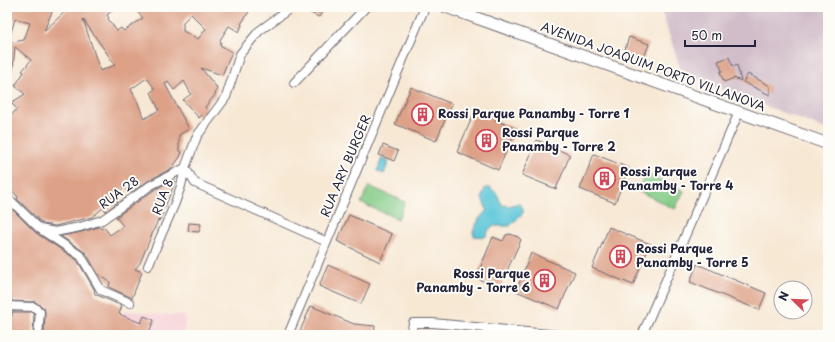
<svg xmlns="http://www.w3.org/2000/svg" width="835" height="342" font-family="'Playpen Sans',sans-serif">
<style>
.built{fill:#f6cfd7}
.industrial{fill:#d1bdc9}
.green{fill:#84cb86;stroke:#537660}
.water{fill:#5cc6d8;stroke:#3f748a}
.building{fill:#dda187;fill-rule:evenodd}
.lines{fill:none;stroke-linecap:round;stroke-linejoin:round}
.street-casing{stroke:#6d6771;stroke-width:10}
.secondary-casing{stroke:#6d6771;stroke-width:13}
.street{stroke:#fff;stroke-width:8}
.secondary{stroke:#fff;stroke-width:11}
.labels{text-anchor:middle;stroke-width:4;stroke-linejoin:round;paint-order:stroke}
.street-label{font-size:12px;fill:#22223b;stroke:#fdfcf7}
.poi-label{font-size:12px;font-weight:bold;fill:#22223b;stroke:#fdfcf7;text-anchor:start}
</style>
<rect width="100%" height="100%" fill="#fdfcf7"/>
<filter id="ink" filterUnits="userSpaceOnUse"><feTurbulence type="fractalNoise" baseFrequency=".025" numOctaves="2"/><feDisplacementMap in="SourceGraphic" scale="8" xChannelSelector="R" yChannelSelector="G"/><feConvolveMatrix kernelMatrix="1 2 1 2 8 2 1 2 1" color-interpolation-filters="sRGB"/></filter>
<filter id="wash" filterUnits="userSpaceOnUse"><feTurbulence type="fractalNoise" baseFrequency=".012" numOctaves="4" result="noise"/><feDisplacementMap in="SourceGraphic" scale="16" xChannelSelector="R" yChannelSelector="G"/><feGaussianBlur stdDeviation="0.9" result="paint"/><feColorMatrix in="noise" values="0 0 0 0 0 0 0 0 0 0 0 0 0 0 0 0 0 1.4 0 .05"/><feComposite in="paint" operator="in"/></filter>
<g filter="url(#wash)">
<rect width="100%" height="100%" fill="#f7e8d4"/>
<path class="built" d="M 124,311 L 185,316 L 184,335 L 113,335 Z"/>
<path class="industrial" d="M 660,7 L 828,7 L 828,130 L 682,74 Z"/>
<path class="green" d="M 646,173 L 684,191 L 675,209 L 638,191 Z
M 369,186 L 405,202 L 398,219 L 361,203 Z"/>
<path class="water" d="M 382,158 L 389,161 L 384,174 L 377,171 Z
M 485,188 L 491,188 L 497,194 L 502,205 L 509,206 L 519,203 L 523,208 L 523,213 L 510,226 L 493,226 L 490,228 L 485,237 L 474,236 L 473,232 L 479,219 L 487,210 L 482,198 Z"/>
<g id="blocks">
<path class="building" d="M 7,7 L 54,7 L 44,31 L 70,7 L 116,7 L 107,15 L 109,18 L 108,19 L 117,31 L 121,28 L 124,31 L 143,18 L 133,7 L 252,7 L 241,24 L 242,25 L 239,32 L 229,26 L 220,40 L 221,42 L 220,45 L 232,52 L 222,75 L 201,68 L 217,88 L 215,95 L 205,107 L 207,110 L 199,118 L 183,100 L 191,94 L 184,81 L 174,90 L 168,82 L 165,84 L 189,129 L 179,135 L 179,151 L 182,152 L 180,157 L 172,168 L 148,181 L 130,193 L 125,187 L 113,196 L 118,202 L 106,211 L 103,208 L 92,217 L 55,226 L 43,224 L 17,199 L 18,197 L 7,185 L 7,120 L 17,109 L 11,103 L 25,94 L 15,86 L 24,72 L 22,71 L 31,60 L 15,47 L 12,76 L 7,76 L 7,43 L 24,40 L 30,23 L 15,19 L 9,40 L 7,40 ZM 191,14 L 206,29 L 198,39 L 183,31 L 183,22 ZM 83,19 L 115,65 L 100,71 ZM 147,78 L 155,89 L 151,92 L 159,110 L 144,119 L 138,103 L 131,89 Z
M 297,7 L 325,7 L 319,17 Z
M 629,37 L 649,44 L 642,63 L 623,56 Z
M 729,57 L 733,67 L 737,65 L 741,81 L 734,78 L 724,82 L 720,72 L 722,71 L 718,61 Z
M 748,74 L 770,86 L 770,95 L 743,82 Z
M 411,87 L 452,104 L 436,141 L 395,124 Z
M 475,111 L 516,129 L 498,170 L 457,152 Z
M 537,140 L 570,155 L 556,189 L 522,175 Z
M 383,145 L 398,151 L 394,161 L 379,155 Z
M 594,154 L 629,168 L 615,203 L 580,189 Z
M 173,180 L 175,182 L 165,207 L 160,211 L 163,213 L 159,221 L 158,220 L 140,263 L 135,269 L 142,272 L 132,298 L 109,287 L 110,282 L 98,274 L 86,253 L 61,236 L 82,232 L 99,227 L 101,229 L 104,227 L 110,235 L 123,226 L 116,217 L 154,190 Z
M 8,205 L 36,233 L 77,260 L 94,289 L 95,294 L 122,306 L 119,314 L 141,323 L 144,316 L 154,320 L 148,335 L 44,335 L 45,312 L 44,308 L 35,302 L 11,301 L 11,295 L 7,295 Z
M 349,215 L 392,234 L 380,262 L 337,241 Z
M 189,223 L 201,224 L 199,232 L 188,231 Z
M 609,227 L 650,244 L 633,285 L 592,268 Z
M 510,234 L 518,237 L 521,240 L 499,288 L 476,278 L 493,237 L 503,241 L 506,235 Z
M 531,253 L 575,272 L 559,309 L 516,291 Z
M 697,264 L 766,293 L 759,310 L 690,282 Z
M 328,265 L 370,284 L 361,304 L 319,286 Z
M 311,306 L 354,324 L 375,326 L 374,335 L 309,335 L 300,331 Z
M 12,312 L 32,312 L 34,314 L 33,334 L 7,335 L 7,315 L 12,316 Z"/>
</g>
</g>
<g filter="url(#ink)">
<use href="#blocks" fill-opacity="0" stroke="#6d6771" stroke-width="1"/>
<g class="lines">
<defs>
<path id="street" d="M 294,83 L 366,7
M 7,197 L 40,229 L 55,232 L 80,227 L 102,220 L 151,185 L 185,168 L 195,183 L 327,242
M 43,231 L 81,256 L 101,290 L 130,303
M 148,266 L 175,203 L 181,186 L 185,168 L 197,136 L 226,97 L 240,54 L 259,31 L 292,7
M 7,306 L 34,307 L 40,312 L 38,335
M 288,335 L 425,7
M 411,335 L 413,323 L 433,323 L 559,335
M 642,335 L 739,112"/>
<path id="secondary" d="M 446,7 L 828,144"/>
</defs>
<use href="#street" class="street-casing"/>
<use href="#secondary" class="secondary-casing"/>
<use href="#street" class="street"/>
<use href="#secondary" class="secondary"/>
</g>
</g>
<defs>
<symbol id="building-ring" viewBox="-11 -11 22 22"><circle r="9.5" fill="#fdfcf7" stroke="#d1495b" stroke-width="1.5"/><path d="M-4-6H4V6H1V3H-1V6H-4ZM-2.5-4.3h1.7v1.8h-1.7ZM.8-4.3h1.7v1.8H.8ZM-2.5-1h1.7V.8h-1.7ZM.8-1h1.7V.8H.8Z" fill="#d1495b"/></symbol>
</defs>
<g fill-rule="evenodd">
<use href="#building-ring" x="410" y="102" width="25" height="25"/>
<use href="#building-ring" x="474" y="128" width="25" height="25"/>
<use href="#building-ring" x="592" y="166" width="25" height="25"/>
<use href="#building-ring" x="608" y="244" width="25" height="25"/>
<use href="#building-ring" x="532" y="268" width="25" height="25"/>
</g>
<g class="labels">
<g class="street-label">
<text transform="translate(653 67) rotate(20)" y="4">AVENIDA JOAQUIM PORTO VILLANOVA</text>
<text transform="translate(346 166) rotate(-67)" y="4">RUA ARY BURGER</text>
<text transform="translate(119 193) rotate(-36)" y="4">RUA 28</text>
<text transform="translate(163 197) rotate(-69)" y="4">RUA 8</text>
</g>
<g class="poi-label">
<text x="438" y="118">Rossi Parque Panamby - Torre 1</text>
<text x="502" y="137">Rossi Parque<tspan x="502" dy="14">Panamby - Torre 2</tspan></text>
<text x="620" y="176">Rossi Parque<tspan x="620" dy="14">Panamby - Torre 4</tspan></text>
<text x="636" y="253">Rossi Parque<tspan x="636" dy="14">Panamby - Torre 5</tspan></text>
<text x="530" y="278" text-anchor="end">Rossi Parque<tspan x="530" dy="14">Panamby - Torre 6</tspan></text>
</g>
</g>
<rect width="835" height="342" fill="none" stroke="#fdfcf7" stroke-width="24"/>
<g transform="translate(793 300) rotate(293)"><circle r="19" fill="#fdfcf7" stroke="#a5a5ac"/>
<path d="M0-3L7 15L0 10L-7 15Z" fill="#d1495b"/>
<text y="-6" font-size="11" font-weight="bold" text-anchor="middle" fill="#22223b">N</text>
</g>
<path d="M685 40v6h70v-6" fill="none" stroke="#22223b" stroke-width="2"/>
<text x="691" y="40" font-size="12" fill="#22223b" stroke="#fdfcf7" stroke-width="3" paint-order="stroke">50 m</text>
</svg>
